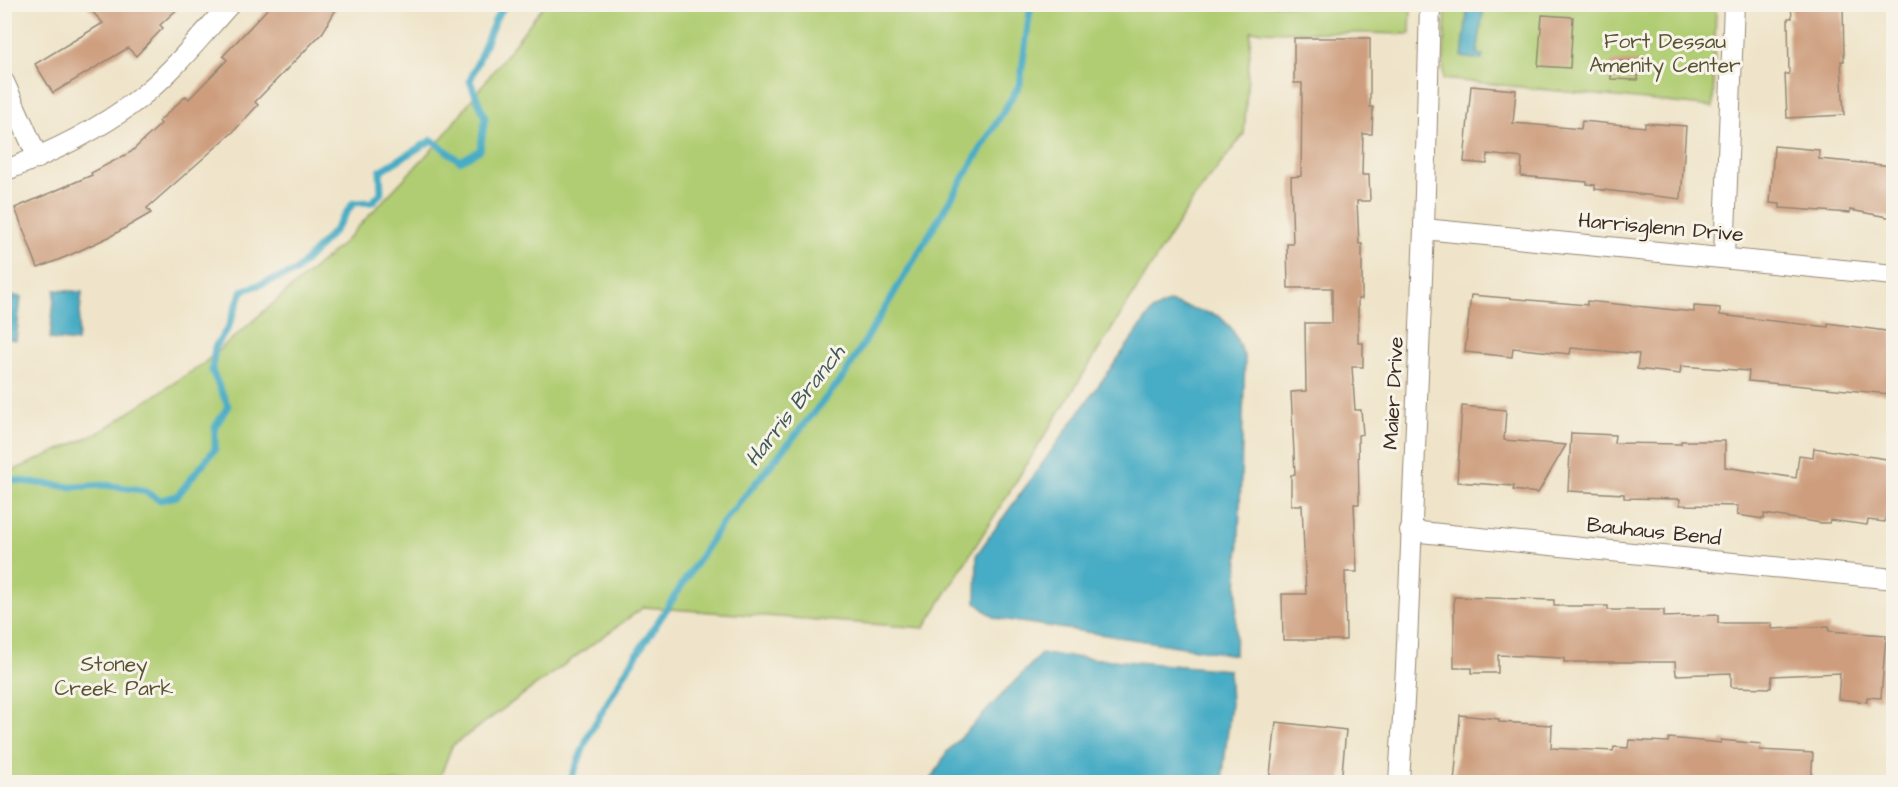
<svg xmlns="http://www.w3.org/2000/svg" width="1898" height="787" font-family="'Architects Daughter',sans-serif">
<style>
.green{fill:#b1cd73;stroke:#767c48;stroke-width:1.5}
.water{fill:#46acc5;stroke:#406b72;stroke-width:1.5}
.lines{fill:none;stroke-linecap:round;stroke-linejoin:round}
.stream{stroke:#46acc5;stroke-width:7}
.building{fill:#cd9d7d}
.street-casing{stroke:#958774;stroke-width:22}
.street{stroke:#fff;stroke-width:20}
.labels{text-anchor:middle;stroke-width:6;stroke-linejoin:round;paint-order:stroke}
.park-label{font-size:21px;fill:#585333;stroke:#f7f3e8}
.street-label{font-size:21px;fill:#3b2a1e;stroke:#f7f3e8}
.water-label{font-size:22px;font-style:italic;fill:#3f5858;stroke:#f7f3e8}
</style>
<rect width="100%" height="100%" fill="#f7f3e8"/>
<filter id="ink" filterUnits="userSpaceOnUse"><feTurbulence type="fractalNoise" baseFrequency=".0167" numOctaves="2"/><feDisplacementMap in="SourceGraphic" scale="12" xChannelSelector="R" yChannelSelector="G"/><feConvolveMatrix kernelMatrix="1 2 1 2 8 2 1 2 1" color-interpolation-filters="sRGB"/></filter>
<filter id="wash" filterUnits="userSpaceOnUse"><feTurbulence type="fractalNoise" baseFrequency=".008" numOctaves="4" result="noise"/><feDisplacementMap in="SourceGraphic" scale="24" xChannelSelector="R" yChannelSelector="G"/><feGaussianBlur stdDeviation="1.35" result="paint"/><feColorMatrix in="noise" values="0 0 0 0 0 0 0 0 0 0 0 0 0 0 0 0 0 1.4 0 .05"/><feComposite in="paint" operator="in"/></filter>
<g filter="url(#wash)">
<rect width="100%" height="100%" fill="#efe4c9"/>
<path class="green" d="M 544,5 L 1411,5 L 1410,34 L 1251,31 L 1244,134 L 1192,201 L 924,628 L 644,607 L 452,746 L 438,782 L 5,782 L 5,474 L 100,432 L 204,363 L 340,246 L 438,143 Z
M 1446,5 L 1716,5 L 1713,107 L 1443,79 Z"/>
<path class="water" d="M 1468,5 L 1484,5 L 1477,54 L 1483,55 L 1482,60 L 1462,57 Z
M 55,290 L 82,292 L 77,342 L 50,339 Z
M 5,295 L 21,297 L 16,340 L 5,338 Z
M 1169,302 L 1219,316 L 1232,329 L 1245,358 L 1235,655 L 995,618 L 976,603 L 977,554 L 1152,311 Z
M 1041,654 L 1229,670 L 1231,703 L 1222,782 L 930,782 L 947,752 Z"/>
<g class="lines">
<path class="stream" d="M 4,479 L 72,487 L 105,485 L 142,490 L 160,500 L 177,496 L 215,449 L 215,427 L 228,406 L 212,371 L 215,347 L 228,328 L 242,291 L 295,272 L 334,231 L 353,203 L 372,202 L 381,193 L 380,171 L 432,140 L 460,161 L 480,150 L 485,118 L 470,81 L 496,18 L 506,4
M 570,782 L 589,734 L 626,671 L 721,525 L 844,376 L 1020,84 L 1030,10 L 1027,4"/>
</g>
<g id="blocks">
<path class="building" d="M 85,4 L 183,4 L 160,25 L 163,28 L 136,56 L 128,48 L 53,93 L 35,64 L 103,23 Z
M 272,4 L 339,4 L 323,32 L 255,102 L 258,105 L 233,132 L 147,208 L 151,213 L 111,236 L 68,256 L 38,268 L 15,208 L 92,175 L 91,173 L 131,152 L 161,124 L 159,121 L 186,96 L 189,99 L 227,60 L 223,56 Z
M 1791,4 L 1843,4 L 1844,61 L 1841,61 L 1844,115 L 1787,118 L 1785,74 L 1789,74 L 1788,18 L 1792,18 Z
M 1542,15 L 1573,17 L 1570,68 L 1538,66 Z
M 1294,38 L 1370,38 L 1370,107 L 1373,107 L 1372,134 L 1363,134 L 1362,175 L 1369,175 L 1370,201 L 1357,201 L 1359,244 L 1362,244 L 1362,299 L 1358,299 L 1358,343 L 1363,343 L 1363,367 L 1352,367 L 1355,410 L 1361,410 L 1363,434 L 1358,435 L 1359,504 L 1354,504 L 1357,572 L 1345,572 L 1346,640 L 1283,640 L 1282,594 L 1306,594 L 1302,505 L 1291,505 L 1291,475 L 1295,474 L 1291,392 L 1306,391 L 1305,323 L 1332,323 L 1332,288 L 1288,288 L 1287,244 L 1293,244 L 1291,177 L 1301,176 L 1302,83 L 1294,83 Z
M 1611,61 L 1638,61 L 1638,80 L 1611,79 Z
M 1471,86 L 1516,90 L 1513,123 L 1581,129 L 1582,121 L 1645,127 L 1645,123 L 1686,126 L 1681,199 L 1595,189 L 1595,185 L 1587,184 L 1587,182 L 1521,176 L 1522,158 L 1488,154 L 1487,164 L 1464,162 Z
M 1774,146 L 1819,150 L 1819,159 L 1893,166 L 1893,218 L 1850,210 L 1850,213 L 1780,208 L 1780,204 L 1770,203 Z
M 1471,295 L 1587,305 L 1587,301 L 1694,312 L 1694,306 L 1720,308 L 1720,315 L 1828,327 L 1828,323 L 1893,332 L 1893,391 L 1890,391 L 1890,394 L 1748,381 L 1749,371 L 1681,366 L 1680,374 L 1637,369 L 1639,354 L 1571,348 L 1570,354 L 1513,348 L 1512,357 L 1465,352 Z
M 1462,406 L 1506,410 L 1504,440 L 1566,445 L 1538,493 L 1513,490 L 1514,486 L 1457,482 Z
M 1571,433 L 1615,435 L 1614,443 L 1681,444 L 1681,441 L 1725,441 L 1725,467 L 1796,478 L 1799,455 L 1813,457 L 1814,448 L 1893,460 L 1885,522 L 1868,520 L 1867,525 L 1830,520 L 1829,523 L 1822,523 L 1764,514 L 1764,519 L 1737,515 L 1738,506 L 1680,505 L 1680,499 L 1624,498 L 1624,494 L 1568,491 Z
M 1454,597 L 1554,600 L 1554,606 L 1608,606 L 1608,610 L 1664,610 L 1664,617 L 1718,615 L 1718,623 L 1772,623 L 1772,629 L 1829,626 L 1829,631 L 1886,635 L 1881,698 L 1867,697 L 1867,702 L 1838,699 L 1840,673 L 1772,676 L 1771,688 L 1731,687 L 1731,673 L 1676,675 L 1675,662 L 1564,662 L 1564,658 L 1498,655 L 1498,673 L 1472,673 L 1472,668 L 1454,668 Z
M 1460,715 L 1499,719 L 1499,722 L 1552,725 L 1551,748 L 1613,751 L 1614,747 L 1628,748 L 1629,740 L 1668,742 L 1669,738 L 1721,743 L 1721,740 L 1761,744 L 1760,750 L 1813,753 L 1811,783 L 1454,783 Z
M 1276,722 L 1346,730 L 1341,783 L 1269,783 Z"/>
</g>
</g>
<g filter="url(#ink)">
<use href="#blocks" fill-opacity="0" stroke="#958774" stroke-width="1.5"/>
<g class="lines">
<defs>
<path id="street" d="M 4,82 L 38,158
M 4,171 C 51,153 97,131 137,100 C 172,73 200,37 230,4
M 1424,229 L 1894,275
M 1724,257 L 1734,4
M 1410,531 L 1894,579
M 1399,782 L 1406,668 L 1424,229 L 1430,4"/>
</defs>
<use href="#street" class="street-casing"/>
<use href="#street" class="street"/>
</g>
</g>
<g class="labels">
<g class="park-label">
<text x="1665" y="48">Fort Dessau<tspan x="1665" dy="24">Amenity Center</tspan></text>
<text x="114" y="671">Stoney<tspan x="114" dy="24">Creek Park</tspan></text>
</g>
<g class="street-label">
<text transform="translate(1661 227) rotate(5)" y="7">Harrisglenn Drive</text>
<text transform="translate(1393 393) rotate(-87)" y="7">Maier Drive</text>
<text transform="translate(1654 531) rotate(6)" y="7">Bauhaus Bend</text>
</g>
<g class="water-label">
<text transform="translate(794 405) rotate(-52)" y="8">Harris Branch</text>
</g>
</g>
<rect width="1898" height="787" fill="none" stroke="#f7f3e8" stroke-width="24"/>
</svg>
